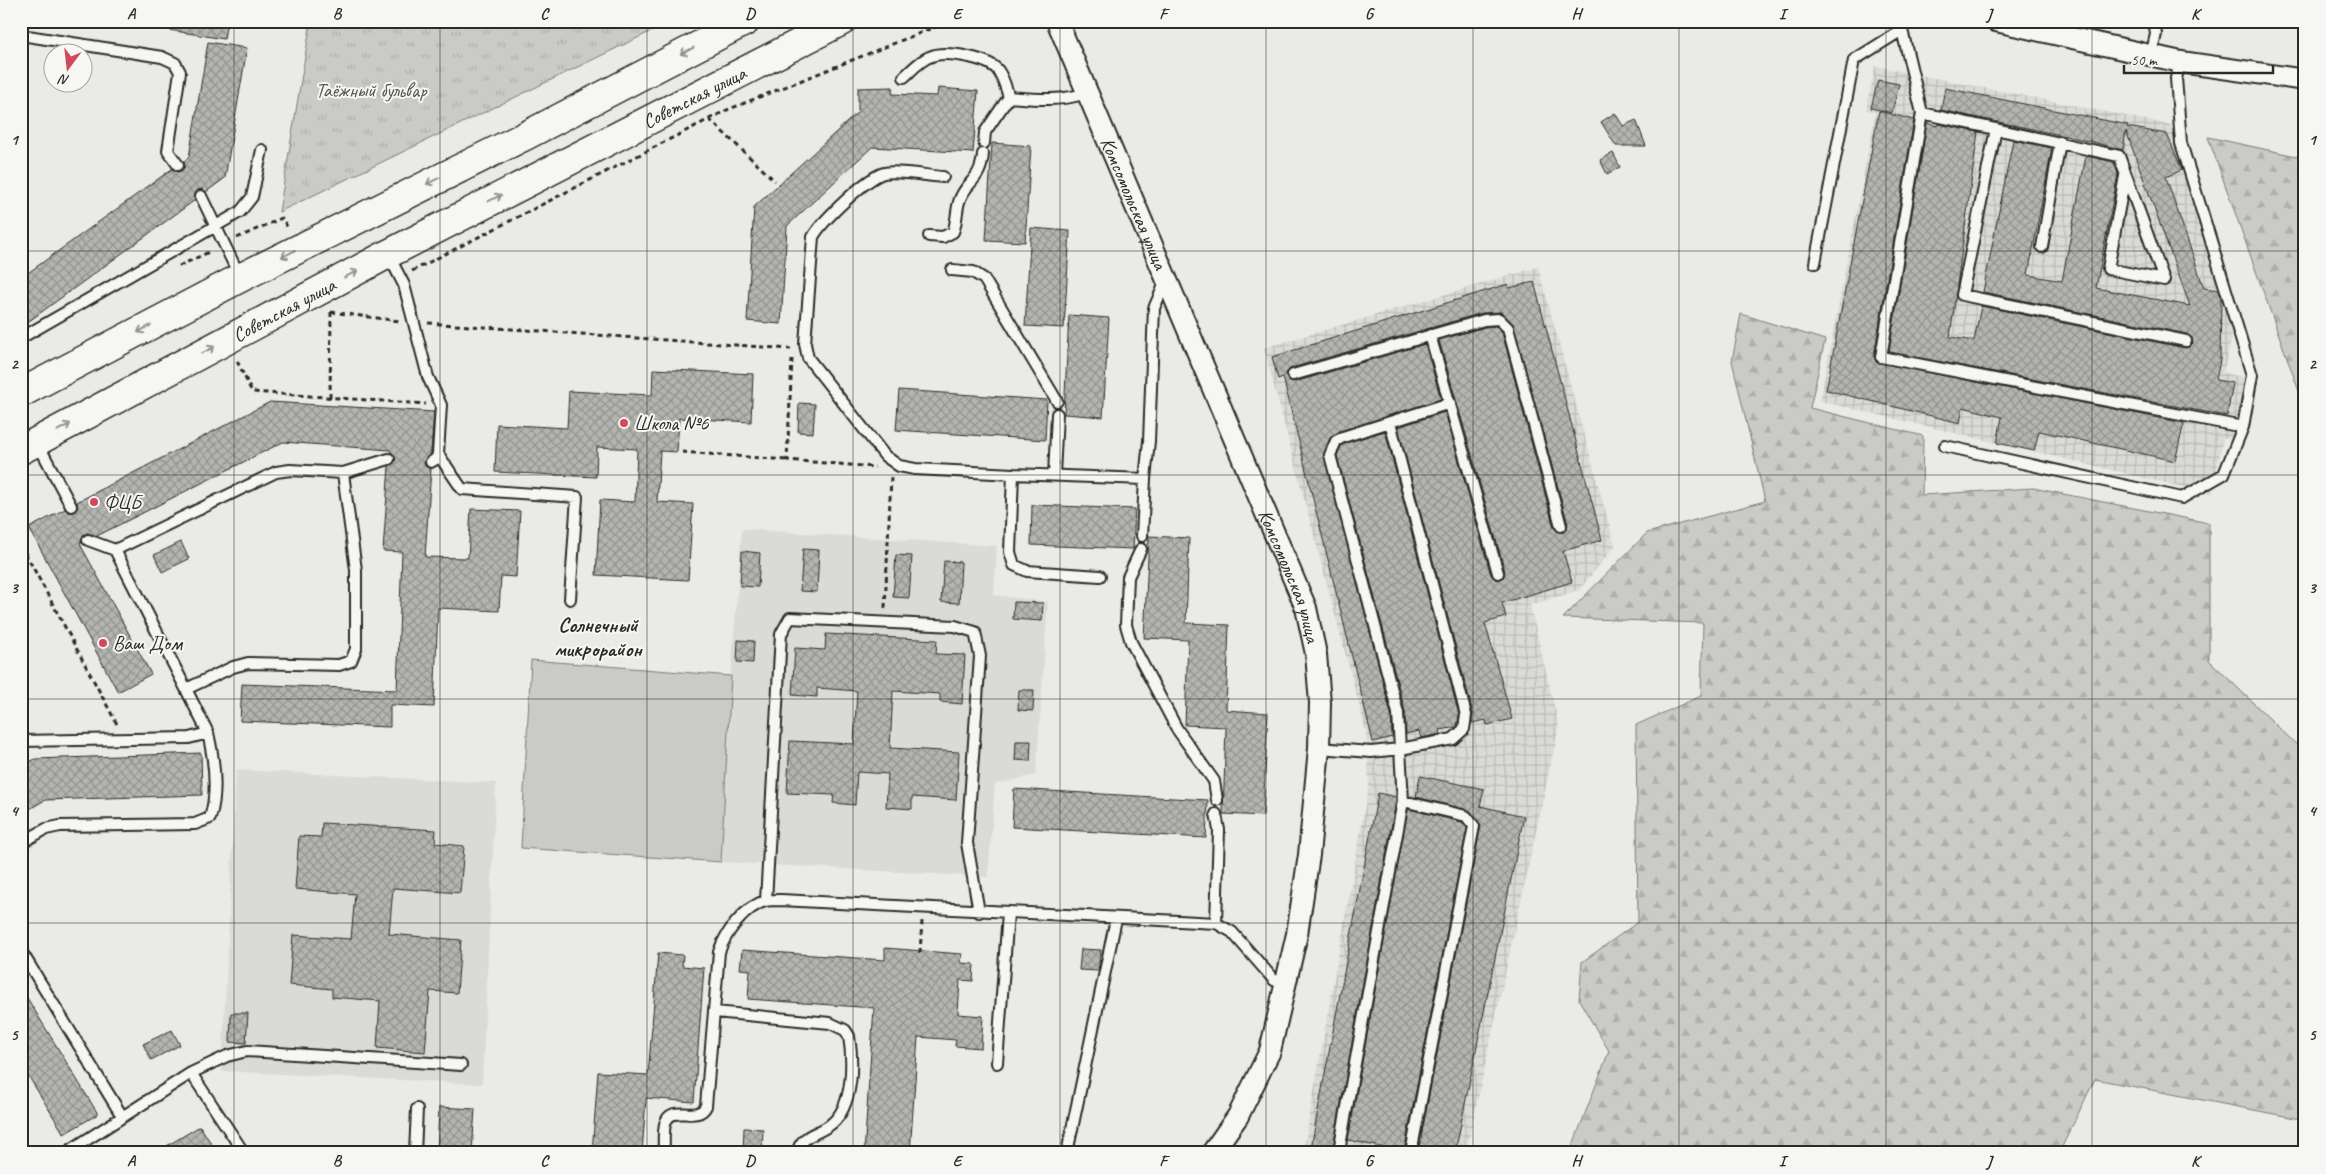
<svg xmlns="http://www.w3.org/2000/svg" width="2326" height="1174" font-family="Caveat,sans-serif">
<style>
.built{fill:#dadad6}
.industrial{fill:url(#industrial-grid)}
.forest{fill:url(#forest-firs);stroke:#7a7a79}
.park{fill:url(#park-tufts);stroke:#7a7a79}
.pitch{fill:#cacac7;stroke:#7a7a79}
.building{fill:url(#building-cross-hatch);stroke:#2b2b2b}
.lines{fill:none;stroke-linecap:round;stroke-linejoin:round}
.lane-casing{stroke:#2b2b2b;stroke-width:14}
.street-casing{stroke:#2b2b2b;stroke-width:24}
.secondary-casing{stroke:#2b2b2b;stroke-width:31}
.path{stroke:#2b2b2b;stroke-width:3;stroke-dasharray:5 4;stroke-linecap:butt}
.lane{stroke:#f6f6f2;stroke-width:10}
.street{stroke:#f6f6f2;stroke-width:20}
.secondary{stroke:#f6f6f2;stroke-width:28}
.oneway{stroke:#90908e}
.grid{fill:none;stroke:#2b2b2b;stroke-width:1;stroke-opacity:0.55}
.poi-dot{fill:#d1495b;stroke:#f6f6f2;stroke-width:2}
.labels{text-anchor:middle;stroke-width:4;stroke-linejoin:round;paint-order:stroke}
.park-label{font-size:20px;fill:#535352;stroke:#f6f6f2}
.street-label{font-size:20px;fill:#2b2b2b;stroke:#f6f6f2}
.poi-label{font-size:20px;fill:#2b2b2b;stroke:#f6f6f2;text-anchor:start}
.neighbourhood-label{font-size:21px;font-weight:bold;fill:#2b2b2b;stroke:#f6f6f2}
.neatline{fill:none;stroke:#2b2b2b;stroke-width:2}
.grid-label{font-size:16px;text-anchor:middle;font-weight:bold;fill:#2b2b2b}
</style>
<defs>
<pattern id="industrial-grid" width="8" height="8" patternUnits="userSpaceOnUse" patternTransform="scale(1.25)"><rect width="8" height="8" fill="#dadad6"/><path d="M0 4h8M4 0v8" fill="none" stroke="#bbbbb8"/></pattern>
<pattern id="forest-firs" width="22" height="20" patternUnits="userSpaceOnUse" patternTransform="scale(1.25)"><rect width="22" height="20" fill="#cacac7"/><path d="M5 1l3.5 6h-7zM16 11l3.5 6h-7z" fill="#aeaeab"/></pattern>
<pattern id="park-tufts" width="24" height="20" patternUnits="userSpaceOnUse" patternTransform="scale(1.25)"><rect width="24" height="20" fill="#cacac7"/><path d="M3 7l-1-3M5 7V3M7 7l1-3M15 17l-1-3M17 17v-4M19 17l1-3" fill="none" stroke="#aeaeab"/></pattern>
<pattern id="building-cross-hatch" width="8" height="8" patternUnits="userSpaceOnUse" patternTransform="scale(1.25)"><rect width="8" height="8" fill="#b4b4b1"/><path d="M0 0l8 8M0 8l8-8" fill="none" stroke="#939390"/></pattern>
</defs>
<rect width="100%" height="100%" fill="#eaeae6"/>
<filter id="ink" filterUnits="userSpaceOnUse"><feTurbulence type="fractalNoise" baseFrequency=".02" numOctaves="2"/><feDisplacementMap in="SourceGraphic" scale="10" xChannelSelector="R" yChannelSelector="G"/><feConvolveMatrix kernelMatrix="1 2 1 2 8 2 1 2 1" color-interpolation-filters="sRGB"/></filter>
<g filter="url(#ink)">
<path class="built" d="M 742,529 L 997,546 L 994,595 L 1048,602 L 1036,775 L 995,784 L 988,877 L 721,862 L 731,676 Z
M 236,770 L 496,783 L 482,1084 L 222,1071 Z"/>
<path class="industrial" d="M 1875,66 L 2171,125 L 2220,281 L 2233,333 L 2223,373 L 2248,378 L 2235,437 L 2223,439 L 2212,494 L 1820,401 L 1876,112 L 1866,110 Z
M 1538,267 L 1615,546 L 1579,590 L 1530,605 L 1559,726 L 1466,1153 L 1303,1153 L 1369,784 L 1366,731 L 1264,348 Z"/>
<path class="forest" d="M 2208,137 L 2305,158 L 2305,408 Z
M 1741,314 L 1825,340 L 1810,408 L 1923,436 L 1922,495 L 2033,488 L 2209,523 L 2209,660 L 2305,753 L 2305,1120 L 2095,1079 L 2059,1153 L 1570,1153 L 1609,1051 L 1579,1000 L 1582,962 L 1638,922 L 1636,725 L 1701,696 L 1703,623 L 1563,618 L 1647,533 L 1765,501 L 1732,361 Z"/>
<path class="park" d="M 311,21 L 661,21 L 660,27 L 279,212 Z"/>
<path class="pitch" d="M 531,660 L 731,676 L 721,862 L 521,848 Z"/>
<path class="building" d="M 170,21 L 227,21 L 224,39 L 169,30 Z
M 208,42 L 247,48 L 225,178 L 206,192 L 202,189 L 198,190 L 194,195 L 195,200 L 21,327 L 21,278 L 172,169 L 178,172 L 184,168 L 184,161 L 189,157 Z
M 1878,80 L 1899,84 L 1892,113 L 1871,108 Z
M 893,87 L 892,94 L 937,96 L 938,88 L 978,91 L 973,153 L 872,147 L 787,226 L 781,324 L 747,321 L 754,207 L 858,112 L 858,88 Z
M 1945,88 L 2128,125 L 2127,127 L 2167,134 L 2182,170 L 2166,177 L 2204,288 L 2219,290 L 2221,298 L 2220,360 L 2216,380 L 2233,383 L 2227,416 L 1889,352 L 1927,123 L 1937,126 L 1938,124 L 1978,132 L 1950,337 L 1974,341 L 1981,306 L 2185,348 L 2189,347 L 2193,343 L 2192,338 L 2187,334 L 1983,292 L 2013,140 L 2052,148 L 2028,275 L 2062,281 L 2086,156 L 2114,162 L 2118,174 L 2096,288 L 2190,306 L 2126,131 L 2123,150 L 2089,141 L 1941,110 Z
M 1879,111 L 1914,120 L 1874,356 L 1876,362 L 2184,423 L 2175,461 L 2039,431 L 2034,451 L 1997,443 L 2002,417 L 1963,407 L 1960,423 L 1826,390 Z
M 1615,113 L 1623,126 L 1636,120 L 1646,146 L 1616,146 L 1601,122 Z
M 992,143 L 1031,146 L 1025,242 L 986,240 Z
M 1613,153 L 1620,167 L 1607,174 L 1600,160 Z
M 1031,228 L 1070,231 L 1064,328 L 1025,326 Z
M 1534,282 L 1602,540 L 1563,551 L 1572,582 L 1502,603 L 1506,617 L 1485,623 L 1512,719 L 1487,725 L 1486,720 L 1472,723 L 1473,713 L 1398,427 L 1445,412 L 1491,575 L 1496,579 L 1503,578 L 1505,571 L 1439,340 L 1485,327 L 1496,326 L 1502,332 L 1554,528 L 1559,532 L 1565,531 L 1568,524 L 1513,324 L 1501,312 L 1482,313 L 1291,368 L 1286,373 L 1288,380 L 1295,382 L 1425,344 L 1441,399 L 1340,431 L 1330,438 L 1324,453 L 1391,714 L 1392,737 L 1373,742 L 1283,377 L 1278,379 L 1272,357 L 1508,284 L 1509,288 Z
M 1069,315 L 1109,318 L 1103,417 L 1064,414 Z
M 653,369 L 753,374 L 751,422 L 679,418 L 677,452 L 660,451 L 657,502 L 693,504 L 688,580 L 596,575 L 600,500 L 635,502 L 637,449 L 597,447 L 596,477 L 495,472 L 497,424 L 567,428 L 569,391 L 652,395 Z
M 899,390 L 1047,400 L 1045,440 L 896,430 Z
M 270,402 L 434,412 L 431,452 L 424,462 L 425,466 L 431,469 L 425,557 L 468,558 L 471,509 L 520,511 L 516,577 L 501,576 L 499,611 L 438,608 L 434,707 L 390,705 L 390,727 L 240,721 L 242,684 L 397,690 L 402,552 L 383,551 L 389,466 L 396,460 L 390,450 L 283,442 L 97,536 L 87,533 L 83,535 L 80,544 L 151,674 L 118,692 L 29,528 L 65,509 L 68,512 L 75,512 L 78,507 L 77,502 Z
M 799,403 L 815,404 L 813,433 L 798,432 Z
M 1385,431 L 1459,715 L 1457,727 L 1440,730 L 1441,734 L 1421,738 L 1419,731 L 1406,734 L 1405,711 L 1337,456 L 1341,446 L 1346,443 Z
M 1032,505 L 1135,509 L 1133,549 L 1031,545 Z
M 1149,536 L 1189,538 L 1186,623 L 1229,625 L 1226,710 L 1268,713 L 1263,816 L 1223,814 L 1226,727 L 1185,725 L 1188,640 L 1144,638 Z
M 181,542 L 189,559 L 162,572 L 154,555 Z
M 803,549 L 819,550 L 817,592 L 800,591 Z
M 742,551 L 760,553 L 758,587 L 740,586 Z
M 896,555 L 912,556 L 909,598 L 893,597 Z
M 944,561 L 961,562 L 959,603 L 941,602 Z
M 1014,602 L 1043,603 L 1042,621 L 1013,619 Z
M 826,634 L 937,640 L 936,654 L 965,655 L 962,704 L 940,702 L 940,694 L 893,691 L 890,748 L 959,752 L 956,800 L 912,797 L 912,809 L 886,807 L 888,774 L 857,772 L 855,805 L 833,803 L 834,795 L 787,793 L 790,741 L 854,744 L 857,691 L 817,688 L 817,697 L 792,695 L 795,648 L 825,650 Z
M 738,640 L 754,641 L 753,663 L 737,662 Z
M 1019,690 L 1034,690 L 1033,711 L 1018,710 Z
M 1016,741 L 1031,741 L 1030,761 L 1015,760 Z
M 201,753 L 202,795 L 45,800 L 21,814 L 21,767 L 35,759 Z
M 1420,776 L 1484,789 L 1480,806 L 1524,816 L 1455,1153 L 1418,1153 L 1481,825 L 1468,810 L 1416,797 Z
M 1014,789 L 1208,800 L 1206,838 L 1012,827 Z
M 1378,793 L 1396,797 L 1396,801 L 1332,1153 L 1310,1153 Z
M 1408,809 L 1462,822 L 1467,828 L 1404,1152 L 1348,1140 Z
M 322,823 L 436,830 L 435,843 L 464,846 L 460,893 L 393,888 L 389,934 L 461,940 L 457,993 L 430,991 L 425,1052 L 377,1048 L 380,1001 L 332,997 L 332,989 L 289,985 L 293,935 L 351,939 L 355,894 L 295,889 L 299,836 L 321,837 Z
M 885,948 L 962,954 L 961,963 L 974,964 L 973,981 L 960,980 L 958,1014 L 983,1016 L 981,1048 L 955,1046 L 956,1040 L 918,1037 L 910,1153 L 864,1153 L 874,1008 L 748,999 L 750,970 L 740,969 L 742,950 L 885,960 Z
M 1081,949 L 1101,950 L 1098,971 L 1079,970 Z
M 658,953 L 683,955 L 682,966 L 704,968 L 694,1102 L 646,1098 L 642,1153 L 592,1153 L 598,1072 L 648,1075 Z
M 21,988 L 98,1114 L 64,1134 L 21,1064 Z
M 231,1013 L 248,1013 L 246,1043 L 230,1042 Z
M 172,1030 L 180,1045 L 151,1060 L 143,1044 Z
M 439,1107 L 475,1109 L 472,1153 L 437,1153 Z
M 200,1126 L 217,1153 L 155,1153 Z
M 744,1128 L 763,1129 L 762,1153 L 743,1153 Z"/>
<g class="lines">
<defs>
<path id="lane" d="M 1903,21 L 1902,30 L 1922,113 L 1881,357 L 2243,427
M 21,35 L 162,57 L 175,63 L 180,72 L 168,151 L 178,165
M 2151,56 L 2156,34 L 2154,21
M 904,77 C 913,69 922,58 935,55 C 950,52 991,58 999,72 C 1004,79 1006,89 1009,97
M 1922,113 L 2119,156 L 2164,280 L 2108,269 L 2125,176
M 1996,129 L 1962,295 L 2186,341
M 984,143 L 985,132 L 1009,97 C 1035,99 1061,102 1086,93
M 943,177 C 928,176 897,170 884,173 C 866,178 822,221 813,237 L 805,344 L 808,358 L 885,456 L 899,466 L 915,469 L 1013,474
M 201,196 L 240,277
M 929,236 L 943,237 L 953,232 C 957,222 956,212 959,202 C 965,181 981,182 983,154
M 2042,247 L 2060,142
M 389,256 L 404,285 L 428,377 L 441,405 L 438,454 L 436,459 L 431,462
M 1815,263 L 1854,60 L 1902,30
M 952,270 L 973,272 L 984,279 L 1057,401
M 1430,335 L 1498,573
M 21,338 L 240,212 L 252,197 L 262,150
M 1293,375 L 1484,320 L 1499,319 L 1508,328 L 1561,526
M 1390,422 L 1466,715 L 1464,729 L 1453,739 L 1400,749 L 1398,713 L 1330,455 L 1336,441 L 1343,437 L 1450,403
M 37,442 L 71,506
M 1945,446 L 2182,498 L 2224,474 L 2243,427 L 2252,375 L 2181,143 L 2176,78 L 2181,62
M 438,454 L 462,489 L 577,497 L 570,599
M 1054,475 L 1057,414
M 1142,536 L 1145,479
M 88,540 L 115,550
M 1141,549 L 1128,577 L 1126,625 L 1131,642 L 1177,729 L 1214,781 L 1217,800
M 1100,576 L 1027,571 L 1014,565 L 1010,552 L 1013,474 L 1145,479 L 1149,441 L 1154,308 L 1166,281
M 186,689 L 115,550 L 276,472 L 290,470 L 343,473 L 389,459
M 208,733 L 186,689 L 233,667 L 248,663 L 339,665 L 351,661 L 356,649 L 356,570 L 343,473
M 21,741 L 189,738 L 208,733 C 214,759 218,793 210,818 L 195,824 L 60,826 L 46,829 L 21,843
M 1319,748 L 1371,752 L 1400,749 L 1403,801 L 1339,1151 L 1351,1153
M 1403,801 L 1466,816 L 1474,826 L 1411,1153
M 766,901 L 781,634 L 790,618 L 955,626 L 975,632 L 980,656 L 967,843 L 979,912
M 1216,923 L 1219,830 L 1216,814
M 21,951 L 122,1116
M 715,1012 L 830,1023 L 845,1030 L 849,1036 C 853,1061 854,1106 831,1124 C 818,1135 802,1133 797,1153
M 997,1063 L 1008,913
M 191,1073 L 227,1056 L 247,1051 L 461,1065
M 66,1153 L 191,1073 L 244,1153
M 415,1153 L 417,1109
M 664,1153 C 664,1144 663,1133 665,1124 C 671,1102 697,1124 706,1106 L 719,952 C 725,933 745,907 765,901 C 770,900 776,900 781,900 L 1216,923 L 1232,932 L 1274,980 L 1287,985
M 1067,1153 L 1116,919"/>
<g id="street">
<path id="s1" d="M 1057,21 L 1306,608 L 1316,654 L 1320,703 L 1319,748 L 1309,855 L 1297,934 L 1270,1051 L 1238,1116 L 1212,1153"/>
<path d="M 1996,21 L 2181,62 L 2305,80"/>
</g>
<g id="secondary">
<path d="M 21,393 L 240,278 L 527,135 L 746,21"/>
<path id="s2" d="M 21,450 L 388,254 L 842,21"/>
</g>
</defs>
<use href="#lane" class="lane-casing"/>
<use href="#street" class="street-casing"/>
<use href="#secondary" class="secondary-casing"/>
<path class="path" d="M 709,119 L 775,181
M 237,238 L 282,218 L 288,228
M 179,266 L 211,251
M 412,271 L 727,110 L 950,21
M 331,312 L 400,321
M 428,323 L 791,349
M 792,359 L 787,460 L 875,467
M 237,361 L 252,392 L 426,404
M 330,398 L 331,312
M 682,452 L 787,460
M 21,545 L 118,726
M 885,608 L 891,477
M 920,953 L 922,921"/>
<use href="#lane" class="lane"/>
<use href="#street" class="street"/>
<use href="#secondary" class="secondary"/>
</g>
<defs><path id="oneway-shaft" d="M-6 0H5M1.5-3L5.5 0L1.5 3" fill="none" stroke-width="1.6" stroke-linecap="round" stroke-linejoin="round" transform="scale(1.25)"/></defs>
<g class="oneway">
<use href="#oneway-shaft" transform="translate(687 51) rotate(153)"/>
<use href="#oneway-shaft" transform="translate(433 181) rotate(153)"/>
<use href="#oneway-shaft" transform="translate(495 198) rotate(-27)"/>
<use href="#oneway-shaft" transform="translate(288 254) rotate(153)"/>
<use href="#oneway-shaft" transform="translate(351 274) rotate(-28)"/>
<use href="#oneway-shaft" transform="translate(144 329) rotate(152)"/>
<use href="#oneway-shaft" transform="translate(208 350) rotate(-28)"/>
<use href="#oneway-shaft" transform="translate(64 427) rotate(-28)"/>
</g>
</g>
<path class="grid" d="M 234,21 L 234,1153M 440,21 L 440,1153M 647,21 L 647,1153M 853,21 L 853,1153M 1060,21 L 1060,1153M 1266,21 L 1266,1153M 1473,21 L 1473,1153M 1679,21 L 1679,1153M 1886,21 L 1886,1153M 2092,21 L 2092,1153M 21,251 L 2305,251M 21,475 L 2305,475M 21,699 L 2305,699M 21,923 L 2305,923"/>
<g class="poi-dot">
<circle cx="624" cy="423" r="5"/>
<circle cx="94" cy="502" r="5"/>
<circle cx="103" cy="643" r="5"/>
</g>
<g class="labels">
<g class="park-label">
<text x="371" y="97">Таёжный бульвар</text>
</g>
<g class="street-label">
<text dy="7" stroke="none"><textPath href="#s2" startOffset="760">Советская улица</textPath></text>
<text dy="7" stroke="none"><textPath href="#s1" startOffset="198">Комсомольская улица</textPath></text>
<text dy="7" stroke="none"><textPath href="#s2" startOffset="298">Советская улица</textPath></text>
<text dy="7" stroke="none"><textPath href="#s1" startOffset="602">Комсомольская улица</textPath></text>
</g>
<g class="poi-label">
<text x="634" y="430">Школа №6</text>
<text x="104" y="509">ФЦБ</text>
<text x="113" y="650">Ваш Дом</text>
</g>
<g class="neighbourhood-label">
<text x="598" y="632">Солнечный<tspan x="598" dy="24">микрорайон</tspan></text>
</g>
</g>
<rect width="2326" height="1174" fill="none" stroke="#f6f6f2" stroke-width="55"/>
<g transform="translate(68 68) rotate(195)"><circle r="24" fill="#f6f6f2" stroke="#a5a5a2"/>
<path d="M0-4L9 19L0 12L-9 19Z" fill="#d1495b"/>
<text y="-8" font-size="14" font-weight="bold" text-anchor="middle" fill="#2b2b2b">N</text>
</g>
<path d="M2124 65v8h149v-8" fill="none" stroke="#2b2b2b" stroke-width="2.5"/>
<text x="2131" y="65" font-size="15" fill="#2b2b2b" stroke="#f6f6f2" stroke-width="4" paint-order="stroke">50 m</text>
<rect x="28" y="28" width="2270" height="1118" class="neatline"/>
<g class="grid-label">
<text x="131" y="19">A</text>
<text x="337" y="19">B</text>
<text x="544" y="19">C</text>
<text x="750" y="19">D</text>
<text x="957" y="19">E</text>
<text x="1163" y="19">F</text>
<text x="1369" y="19">G</text>
<text x="1576" y="19">H</text>
<text x="1782" y="19">I</text>
<text x="1989" y="19">J</text>
<text x="2195" y="19">K</text>
<text x="14" y="145">1</text>
<text x="2312" y="145">1</text>
<text x="14" y="369">2</text>
<text x="2312" y="369">2</text>
<text x="14" y="593">3</text>
<text x="2312" y="593">3</text>
<text x="14" y="816">4</text>
<text x="2312" y="816">4</text>
<text x="14" y="1040">5</text>
<text x="2312" y="1040">5</text>
<text x="131" y="1166">A</text>
<text x="337" y="1166">B</text>
<text x="544" y="1166">C</text>
<text x="750" y="1166">D</text>
<text x="957" y="1166">E</text>
<text x="1163" y="1166">F</text>
<text x="1369" y="1166">G</text>
<text x="1576" y="1166">H</text>
<text x="1782" y="1166">I</text>
<text x="1989" y="1166">J</text>
<text x="2195" y="1166">K</text>
</g>
</svg>
